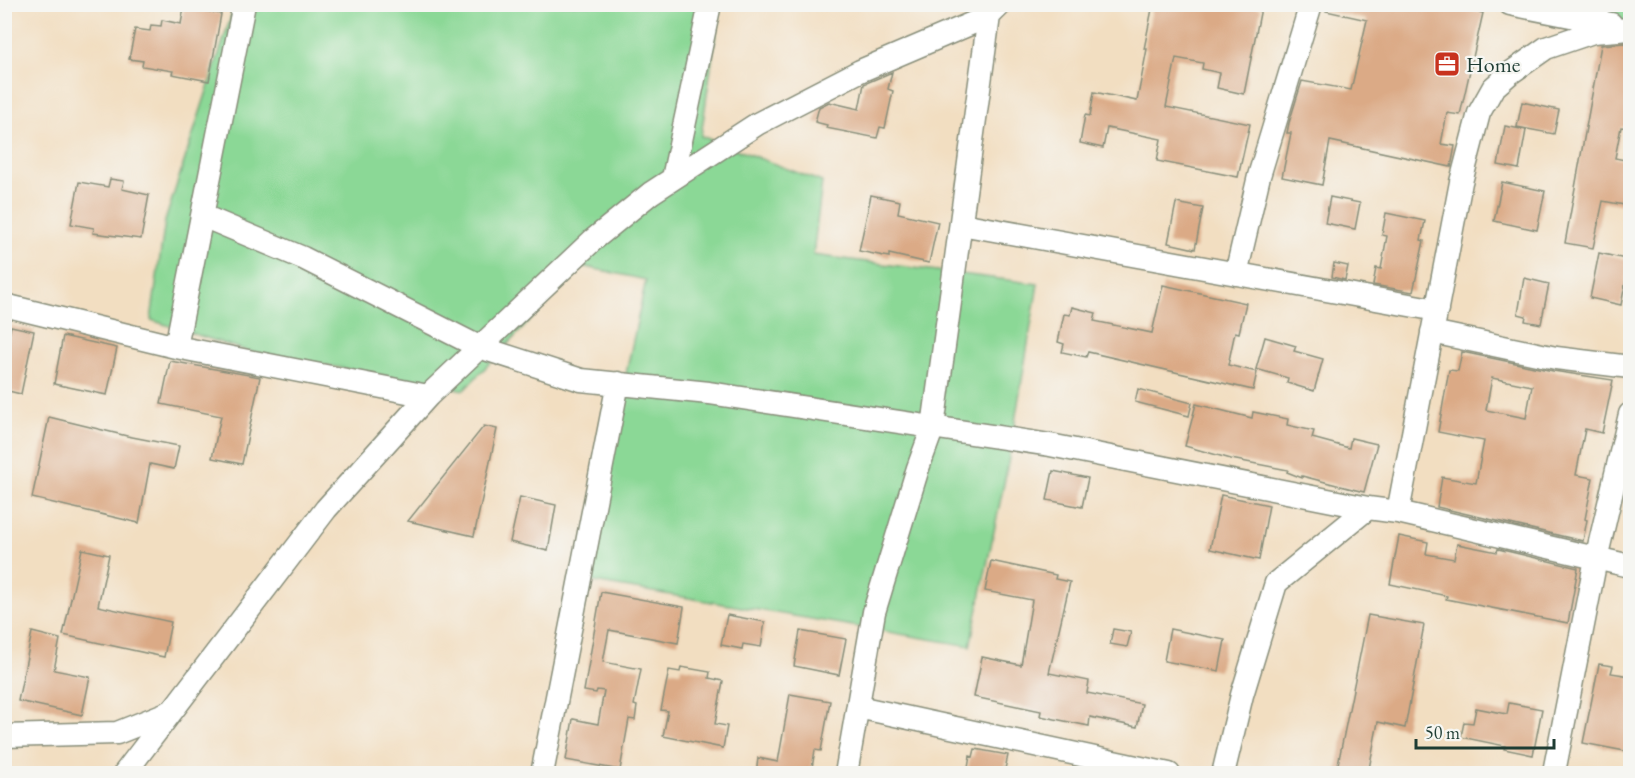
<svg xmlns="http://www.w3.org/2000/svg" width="1635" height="778" font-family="'EB Garamond',serif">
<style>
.green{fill:#8bd896;stroke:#558a65;stroke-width:1.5}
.building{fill:#dbaa86;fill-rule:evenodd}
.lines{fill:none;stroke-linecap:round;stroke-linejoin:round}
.street-casing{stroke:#888e7a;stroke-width:25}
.street{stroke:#fff;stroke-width:22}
.labels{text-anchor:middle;stroke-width:4.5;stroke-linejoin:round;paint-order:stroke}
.poi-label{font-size:22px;fill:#1f3d34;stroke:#f6f6f2;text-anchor:start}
</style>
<rect width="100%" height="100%" fill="#f6f6f2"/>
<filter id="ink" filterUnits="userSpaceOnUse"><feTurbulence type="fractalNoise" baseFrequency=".0167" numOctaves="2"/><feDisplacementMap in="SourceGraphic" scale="12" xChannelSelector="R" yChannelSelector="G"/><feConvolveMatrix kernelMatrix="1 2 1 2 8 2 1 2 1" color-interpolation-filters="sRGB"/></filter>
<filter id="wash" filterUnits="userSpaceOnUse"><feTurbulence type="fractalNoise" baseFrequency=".008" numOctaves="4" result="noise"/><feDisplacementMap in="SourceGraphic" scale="24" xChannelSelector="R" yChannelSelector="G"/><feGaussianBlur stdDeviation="1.35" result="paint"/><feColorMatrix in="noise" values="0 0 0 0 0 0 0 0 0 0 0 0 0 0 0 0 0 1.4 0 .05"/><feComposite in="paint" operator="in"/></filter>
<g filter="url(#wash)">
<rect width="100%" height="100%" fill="#f2dec1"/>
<path class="green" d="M 235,4 L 720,5 L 701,136 L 822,182 L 813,255 L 1038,284 L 1007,469 L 970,646 L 582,580 L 646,280 L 582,266 L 464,390 L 247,351 L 151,320 L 165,221 Z
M 1533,5 L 1630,5 L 1630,24 Z"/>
<g id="blocks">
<path class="building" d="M 1153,4 L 1240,4 L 1261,8 L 1244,94 L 1217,88 L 1220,73 L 1202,69 L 1203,63 L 1176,58 L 1166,107 L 1250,124 L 1238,177 L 1157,161 L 1161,139 L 1107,128 L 1103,148 L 1080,143 L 1085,115 L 1090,116 L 1094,92 L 1137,101 L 1147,49 L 1144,49 Z
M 1327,4 L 1442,4 L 1483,13 L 1460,115 L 1447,113 L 1441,144 L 1455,146 L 1451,167 L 1330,141 L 1322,185 L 1282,177 L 1291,133 L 1287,133 L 1289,123 L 1302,81 L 1351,90 L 1367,20 L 1326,11 Z
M 184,7 L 221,14 L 209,81 L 172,74 L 173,71 L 142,66 L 143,61 L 129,59 L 135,29 L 150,31 L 151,25 L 161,26 L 162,20 L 181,24 Z
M 1624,43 L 1630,44 L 1630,128 L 1621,127 L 1615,158 L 1630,161 L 1630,206 L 1603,201 L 1593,248 L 1565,243 L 1601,45 Z
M 892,72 L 888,89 L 893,91 L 885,128 L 880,127 L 877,138 L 826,128 L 827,125 L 815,122 L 819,107 L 829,102 L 859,109 L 864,84 Z
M 1522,102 L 1559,110 L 1554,134 L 1517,127 Z
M 1505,126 L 1526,130 L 1519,169 L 1498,165 Z
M 110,179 L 124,181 L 122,189 L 149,195 L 141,239 L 93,233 L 94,228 L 71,224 L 79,182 L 108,187 Z
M 1502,182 L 1545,191 L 1537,230 L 1494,221 Z
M 871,195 L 900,201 L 898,213 L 938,222 L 929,263 L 889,254 L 889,257 L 859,251 Z
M 1330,197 L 1360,203 L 1355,229 L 1325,223 Z
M 1176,203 L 1203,208 L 1195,249 L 1168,243 Z
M 1386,213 L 1425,221 L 1421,240 L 1424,241 L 1413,292 L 1373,285 L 1376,268 L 1381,269 L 1387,236 L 1382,235 Z
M 1599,253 L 1630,260 L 1621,305 L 1590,298 Z
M 1334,263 L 1348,266 L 1345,280 L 1332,277 Z
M 1524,278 L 1549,284 L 1541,324 L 1525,321 L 1526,316 L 1518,314 Z
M 1163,285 L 1246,303 L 1239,333 L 1235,332 L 1228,365 L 1257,372 L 1253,390 L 1088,352 L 1086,357 L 1062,352 L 1064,344 L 1058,342 L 1064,314 L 1070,315 L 1072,307 L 1096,313 L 1094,321 L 1152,333 Z
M 11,326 L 34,331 L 21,394 L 4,390 L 4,356 Z
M 63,336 L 117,348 L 107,395 L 54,384 Z
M 1265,337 L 1296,346 L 1294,351 L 1323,359 L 1314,391 L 1287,383 L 1288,378 L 1256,369 Z
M 1462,352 L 1553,371 L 1613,380 L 1602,433 L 1585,429 L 1576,475 L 1593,478 L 1585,519 L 1587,520 L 1583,541 L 1437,507 L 1442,477 L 1476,483 L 1484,441 L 1438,432 L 1449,370 L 1458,371 ZM 1492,378 L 1532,386 L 1526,418 L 1486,410 Z
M 170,361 L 260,377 L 242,464 L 212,458 L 221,416 L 161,404 Z
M 1138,389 L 1192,403 L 1189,416 L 1135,402 Z
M 1196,404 L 1252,418 L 1253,412 L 1288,419 L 1287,425 L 1314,431 L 1312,438 L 1349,448 L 1351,438 L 1377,444 L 1364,492 L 1302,476 L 1302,478 L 1287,472 L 1288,470 L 1231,459 L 1185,446 Z
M 49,417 L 127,436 L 179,446 L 174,469 L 150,464 L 139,523 L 32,498 Z
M 484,426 L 497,429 L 474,536 L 408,521 Z
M 1053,471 L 1088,478 L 1082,507 L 1047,500 Z
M 1221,495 L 1269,505 L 1259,560 L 1210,549 Z
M 520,497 L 556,505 L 548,551 L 510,542 Z
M 1399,536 L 1428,542 L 1426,554 L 1454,559 L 1457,544 L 1497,552 L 1498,549 L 1578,568 L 1568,623 L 1446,599 L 1447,596 L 1390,584 Z
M 82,549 L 109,555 L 98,606 L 171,622 L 164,657 L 63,635 Z
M 991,561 L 1056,575 L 1055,579 L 1070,582 L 1049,673 L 1089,681 L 1087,693 L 1142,704 L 1137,727 L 1090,717 L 1089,726 L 1040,716 L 1041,711 L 974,697 L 982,657 L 1021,665 L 1032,600 L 985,591 Z
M 601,592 L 684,607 L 678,643 L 609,630 L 603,662 L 641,669 L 634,705 L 637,706 L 635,720 L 629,719 L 620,770 L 566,760 L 573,719 L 598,724 L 604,691 L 597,690 L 596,693 L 584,691 Z
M 727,615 L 765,622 L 761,647 L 743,644 L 742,649 L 721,645 Z
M 1368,615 L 1424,625 L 1405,728 L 1378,722 L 1368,774 L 1336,774 Z
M 1113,629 L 1131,632 L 1127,647 L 1110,644 Z
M 1170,629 L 1225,640 L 1219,671 L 1164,661 Z
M 800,631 L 846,639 L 839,675 L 794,666 Z
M 32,632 L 60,639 L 54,670 L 90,677 L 82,715 L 18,701 Z
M 1599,664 L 1613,666 L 1611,673 L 1630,676 L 1630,752 L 1583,743 Z
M 681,667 L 710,672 L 709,678 L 723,681 L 715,724 L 727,726 L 723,748 L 663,736 L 668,711 L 661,710 L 669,670 L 680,672 Z
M 790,694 L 830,701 L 821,751 L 815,750 L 811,774 L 756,774 L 758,758 L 778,762 Z
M 1509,703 L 1542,709 L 1533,755 L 1504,749 L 1505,746 L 1461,737 L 1464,722 L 1473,723 L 1476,708 L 1507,714 Z
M 975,749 L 1008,755 L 1004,774 L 967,774 L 970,756 L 973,757 Z"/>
</g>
</g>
<g filter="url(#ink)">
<use href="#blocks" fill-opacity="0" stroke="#888e7a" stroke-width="1.5"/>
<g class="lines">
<defs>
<path id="street" d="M 1510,4 L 1611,24
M 673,178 L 710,4
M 203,216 L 303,258 L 479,347 L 581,380 L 709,393 L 1050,445 L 1368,508 L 1398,512 L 1630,566
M 961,224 L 1437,310
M 1236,274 L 1259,176 L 1311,4
M 4,305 L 176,347 L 428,396
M 1432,332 L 1556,358 L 1630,367
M 176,347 L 244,4
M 1398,512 L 1461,182 L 1479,113 L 1493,88 L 1509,74 L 1546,48 L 1593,32 L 1630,29
M 858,707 L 1169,774
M 4,736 L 117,733 L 172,711
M 1555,767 L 1596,559 L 1630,414
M 124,774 L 326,509 L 428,396 L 593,240 L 651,193 L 757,124 L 860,71 L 989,16 L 1001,4
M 542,774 L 618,383
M 846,774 L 874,612 L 918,468 L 933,427 L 989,16
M 1223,774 L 1242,695 L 1276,583 L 1368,508"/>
</defs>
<use href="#street" class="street-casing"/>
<use href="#street" class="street"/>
</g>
</g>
<defs>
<symbol id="office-square" viewBox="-11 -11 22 22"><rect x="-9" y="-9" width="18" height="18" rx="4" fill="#c8321e" stroke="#f6f6f2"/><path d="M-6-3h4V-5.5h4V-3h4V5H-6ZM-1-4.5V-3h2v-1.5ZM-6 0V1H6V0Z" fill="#fff"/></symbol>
</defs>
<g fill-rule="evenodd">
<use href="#office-square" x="1432" y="49" width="30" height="30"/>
</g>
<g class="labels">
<g class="poi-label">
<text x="1466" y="72">Home</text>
</g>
</g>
<rect width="1635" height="778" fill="none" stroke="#f6f6f2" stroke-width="24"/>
<path d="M1416 739v9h138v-9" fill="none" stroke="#1f3d34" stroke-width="3"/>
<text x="1425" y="739" font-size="18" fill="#1f3d34" stroke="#f6f6f2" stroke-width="4.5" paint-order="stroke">50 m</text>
</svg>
